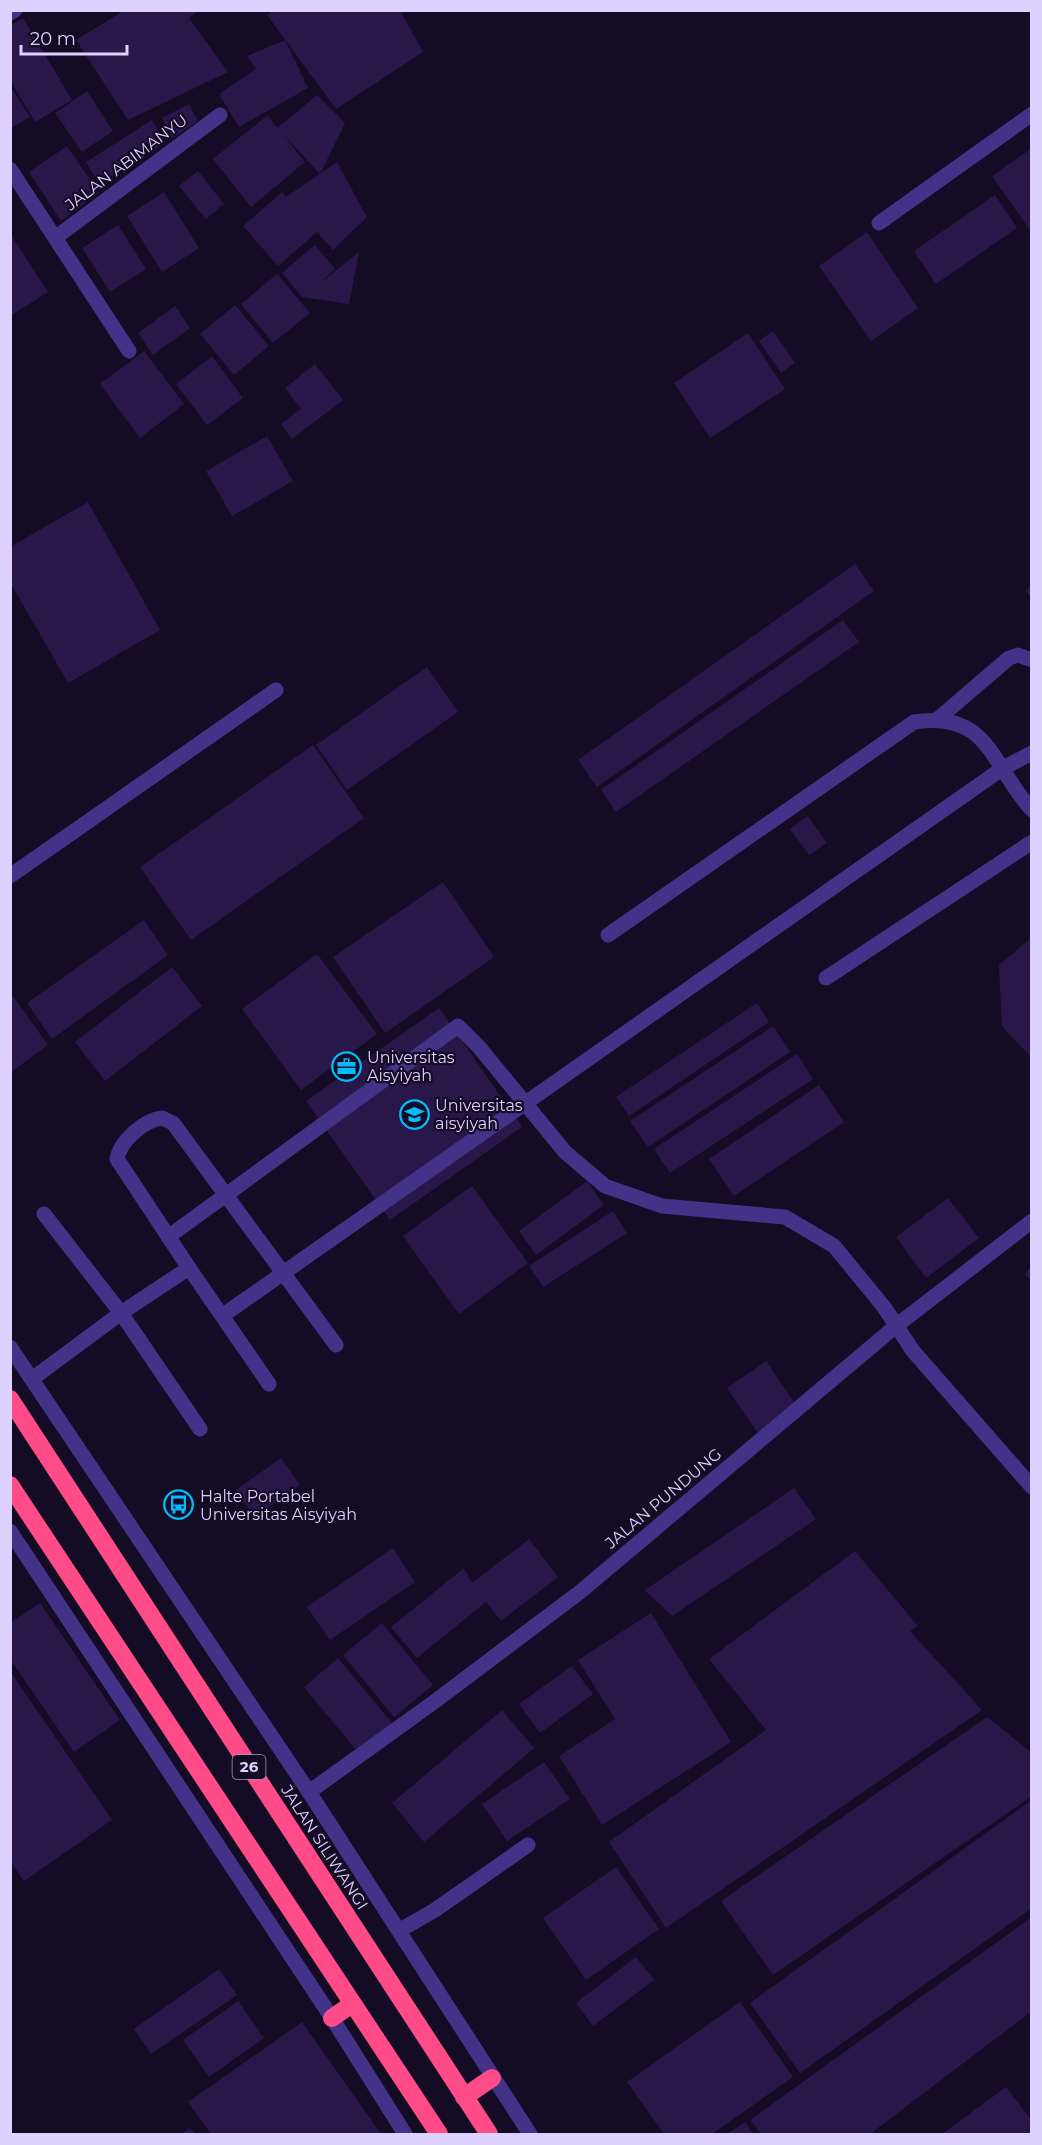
<svg xmlns="http://www.w3.org/2000/svg" width="1042" height="2145" font-family="Montserrat,sans-serif">
<style>
.building{fill:#281748}
.lines{fill:none;stroke-linecap:round;stroke-linejoin:round}
.minor{stroke:#423388;stroke-width:15}
.highway{stroke:#ff4c88;stroke-width:18}
.labels{text-anchor:middle;stroke-width:4.5;stroke-linejoin:round;paint-order:stroke}
.shield{fill:#140c25;stroke:#a096be;stroke-width:1.5}
.shield-label{font-size:15px;font-weight:bold;fill:#dcd1ff}
.street-label{font-size:16px;fill:#dcd1ff;stroke:#140c25}
.poi-label{font-size:16px;fill:#dcd1ff;stroke:#140c25;text-anchor:start}
</style>
<rect width="100%" height="100%" fill="#140c25"/>
<path class="building" d="M 125,10 L 199,10 L 189,18 L 228,72 L 128,120 L 76,40 Z
M 274,10 L 400,10 L 423,52 L 336,109 L 267,15 Z
M 23,18 L 72,100 L 35,122 L 10,80 L 10,26 Z
M 285,40 L 308,88 L 239,127 L 219,94 L 256,69 L 247,56 Z
M 10,86 L 30,117 L 10,129 Z
M 87,91 L 113,131 L 82,152 L 55,113 Z
M 317,95 L 345,123 L 320,174 L 282,133 L 305,162 L 251,207 L 213,159 L 268,115 L 277,128 Z
M 189,104 L 198,121 L 172,139 L 162,118 Z
M 152,120 L 165,143 L 99,184 L 86,162 Z
M 67,146 L 99,193 L 61,221 L 29,172 Z
M 1032,148 L 1032,228 L 1030,230 L 992,176 Z
M 337,162 L 367,217 L 333,250 L 317,232 L 278,266 L 243,226 L 282,192 L 286,197 Z
M 198,171 L 224,204 L 206,219 L 179,186 Z
M 164,192 L 199,248 L 162,272 L 127,216 Z
M 995,195 L 1017,228 L 936,284 L 914,251 Z
M 118,225 L 146,269 L 110,292 L 82,248 Z
M 867,232 L 918,308 L 871,341 L 819,266 Z
M 10,233 L 48,292 L 10,316 Z
M 315,245 L 335,269 L 319,284 L 359,252 L 349,304 L 302,297 L 282,273 Z
M 277,274 L 310,313 L 273,343 L 241,304 Z
M 235,305 L 269,346 L 234,375 L 200,334 Z
M 175,306 L 190,328 L 153,355 L 138,333 Z
M 773,331 L 795,363 L 781,373 L 759,341 Z
M 748,333 L 785,389 L 710,438 L 674,383 Z
M 144,351 L 184,404 L 140,438 L 100,384 Z
M 212,356 L 243,398 L 207,425 L 176,384 Z
M 315,364 L 343,400 L 292,439 L 281,424 L 301,409 L 285,388 Z
M 267,436 L 293,481 L 232,516 L 206,471 Z
M 88,502 L 160,630 L 68,683 L 10,582 L 10,547 Z
M 855,564 L 874,591 L 597,787 L 578,760 Z
M 1032,585 L 1032,597 L 1025,591 Z
M 843,620 L 859,642 L 616,812 L 601,790 Z
M 427,667 L 458,712 L 347,790 L 316,745 Z
M 313,745 L 364,818 L 191,940 L 140,867 Z
M 808,816 L 827,843 L 809,855 L 790,829 Z
M 443,882 L 494,957 L 385,1033 L 333,957 Z
M 144,920 L 168,955 L 52,1039 L 27,1003 Z
M 1032,937 L 1032,1058 L 1002,1026 L 999,965 Z
M 317,954 L 377,1034 L 301,1090 L 242,1009 Z
M 172,967 L 202,1006 L 105,1081 L 75,1042 Z
M 10,992 L 48,1045 L 10,1073 Z
M 757,1003 L 769,1022 L 629,1116 L 616,1097 Z
M 439,1008 L 522,1127 L 390,1220 L 306,1101 Z
M 773,1026 L 790,1052 L 648,1147 L 630,1121 Z
M 797,1054 L 813,1079 L 670,1173 L 654,1149 Z
M 819,1085 L 844,1122 L 734,1196 L 709,1159 Z
M 587,1181 L 604,1205 L 536,1255 L 519,1231 Z
M 472,1186 L 528,1263 L 459,1314 L 403,1236 Z
M 948,1198 L 979,1238 L 926,1278 L 896,1237 Z
M 613,1211 L 627,1233 L 543,1287 L 529,1266 Z
M 1032,1266 L 1032,1280 L 1024,1274 Z
M 766,1361 L 798,1408 L 759,1435 L 727,1388 Z
M 281,1458 L 300,1485 L 254,1517 L 236,1490 Z
M 794,1488 L 816,1519 L 672,1616 L 645,1590 Z
M 529,1539 L 558,1577 L 501,1621 L 486,1602 L 417,1658 L 391,1627 L 464,1568 L 472,1583 Z
M 393,1548 L 415,1582 L 330,1640 L 307,1607 Z
M 855,1551 L 918,1626 L 910,1631 L 982,1710 L 666,1928 L 609,1842 L 766,1730 L 709,1659 Z
M 40,1603 L 120,1720 L 74,1752 L 10,1659 L 10,1623 Z
M 651,1613 L 731,1742 L 602,1825 L 559,1756 L 615,1719 L 578,1660 Z
M 382,1623 L 433,1685 L 394,1717 L 343,1655 Z
M 338,1658 L 392,1723 L 357,1751 L 304,1687 Z
M 572,1666 L 593,1694 L 540,1733 L 519,1704 Z
M 10,1671 L 112,1820 L 24,1881 L 10,1861 Z
M 502,1710 L 534,1748 L 424,1842 L 392,1803 Z
M 987,1717 L 1032,1753 L 1032,1796 L 773,1975 L 721,1901 Z
M 544,1762 L 570,1799 L 507,1841 L 482,1804 Z
M 1032,1800 L 1032,1908 L 800,2073 L 750,2003 Z
M 616,1867 L 659,1929 L 586,1980 L 543,1918 Z
M 1032,1917 L 1032,2011 L 870,2134 L 761,2134 L 750,2120 Z
M 636,1957 L 654,1980 L 593,2026 L 576,2003 Z
M 219,1969 L 237,1995 L 151,2054 L 134,2029 Z
M 238,2001 L 264,2038 L 209,2077 L 183,2040 Z
M 740,2002 L 793,2077 L 712,2134 L 664,2134 L 627,2082 Z
M 302,2022 L 381,2134 L 211,2134 L 188,2102 Z
M 1006,2087 L 1032,2121 L 1032,2134 L 942,2134 Z
M 745,2122 L 753,2134 L 727,2134 Z
M 190,2128 L 195,2134 L 182,2134 Z"/>
<g class="lines">
<path class="minor" d="M 10,13 L 15,10
M 10,169 L 129,351
M 879,223 L 1032,114
M 55,238 L 220,115
M 939,718 L 1009,658 L 1018,655 L 1032,660
M 10,876 L 276,690
M 608,935 L 914,722 C 990,710 991,766 1032,810
M 826,978 L 1032,842
M 44,1214 L 121,1313 L 200,1429
M 168,1237 L 458,1026 L 479,1047 L 565,1152 L 605,1186 L 662,1206 L 785,1217 L 834,1246 L 884,1307 L 913,1351 L 1032,1487
M 189,1268 L 269,1384
M 222,1316 L 1003,768 L 1032,753
M 10,1347 L 309,1792 L 530,2134
M 32,1379 L 121,1313 L 189,1268 L 117,1159 C 120,1141 144,1120 162,1118 L 173,1123 L 336,1345
M 10,1531 L 332,2018 L 405,2134
M 309,1792 L 434,1702 L 580,1592 L 896,1326 L 1032,1221
M 400,1930 L 435,1910 L 528,1845"/>
<path class="highway" d="M 10,1399 L 489,2134
M 10,1485 L 439,2134
M 332,2018 L 352,2004
M 464,2097 L 492,2078"/>
</g>
<defs>
<symbol id="office-ring" viewBox="-11 -11 22 22"><circle r="9.5" fill="#140c25" stroke="#00bffc" stroke-width="1.5"/><path d="M-6-3h4V-5.5h4V-3h4V5H-6ZM-1-4.5V-3h2v-1.5ZM-6 0V1H6V0Z" fill="#00bffc"/></symbol>
<symbol id="university-ring" viewBox="-11 -11 22 22"><circle r="9.5" fill="#140c25" stroke="#00bffc" stroke-width="1.5"/><path d="M0-5L7-2L0 1L-7-2ZM-4 1L0 2.5L4 1V4Q0 6-4 4Z" fill="#00bffc"/></symbol>
<symbol id="bus-ring" viewBox="-11 -11 22 22"><circle r="9.5" fill="#140c25" stroke="#00bffc" stroke-width="1.5"/><path d="M-5-6H5V4H4V6H2V4H-2V6H-4V4H-5ZM-3.5-4V0h7V-4ZM-3.5 1.2v1.5H-2V1.2ZM2 1.2v1.5H3.5V1.2Z" fill="#00bffc"/></symbol>
</defs>
<g fill-rule="evenodd">
<use href="#office-ring" x="330" y="1050" width="33" height="33"/>
<use href="#university-ring" x="398" y="1098" width="33" height="33"/>
<use href="#bus-ring" x="162" y="1488" width="33" height="33"/>
</g>
<g class="labels">
<rect class="shield" x="232.5" y="1755" width="33" height="24" rx="4.5"/>
<g class="shield-label">
<text x="249" y="1772">26</text>
</g>
<g class="street-label">
<text transform="translate(126 162) rotate(-37)" y="6">JALAN ABIMANYU</text>
<text transform="translate(663 1498) rotate(-40)" y="6">JALAN PUNDUNG</text>
<text transform="translate(325 1847) rotate(57)" y="6">JALAN SILIWANGI</text>
</g>
<g class="poi-label">
<text x="367" y="1063">Universitas<tspan x="367" dy="18">Aisyiyah</tspan></text>
<text x="435" y="1111">Universitas<tspan x="435" dy="18">aisyiyah</tspan></text>
<text x="200" y="1502">Halte Portabel<tspan x="200" dy="18">Universitas Aisyiyah</tspan></text>
</g>
</g>
<rect width="1042" height="2145" fill="none" stroke="#dcd1ff" stroke-width="24"/>
<path d="M21 45v9h106v-9" fill="none" stroke="#dcd1ff" stroke-width="3"/>
<text x="30" y="45" font-size="18" fill="#dcd1ff" stroke="#140c25" stroke-width="4.5" paint-order="stroke">20 m</text>
</svg>
